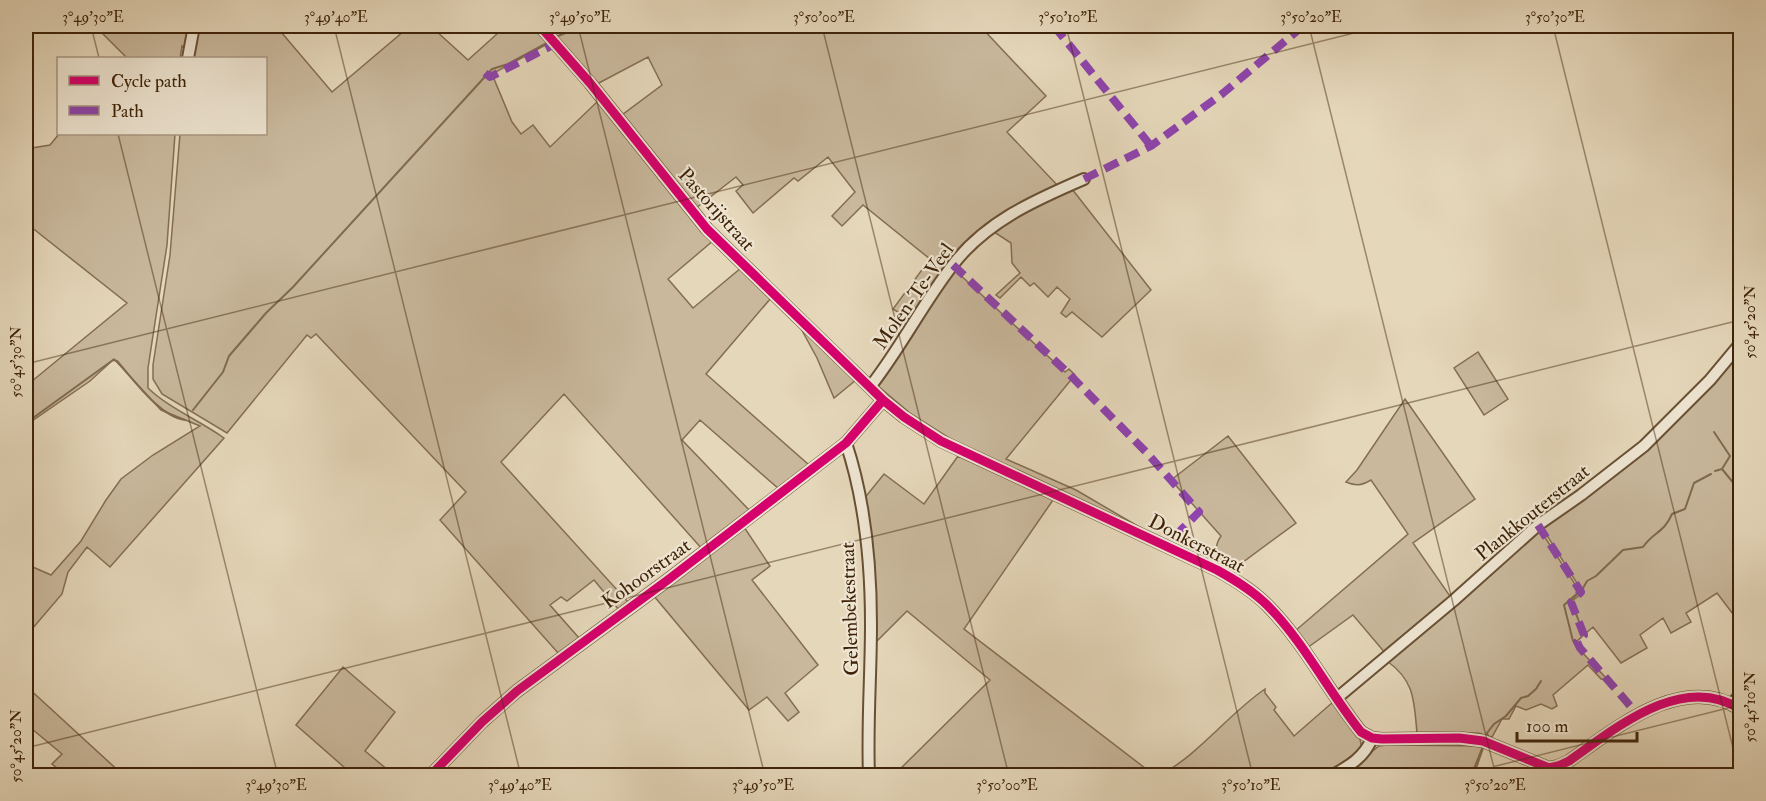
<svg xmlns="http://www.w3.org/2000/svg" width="1766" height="801" font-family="'IM FELL Double Pica',serif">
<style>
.green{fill:#c9b89c;stroke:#846e52;stroke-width:1.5}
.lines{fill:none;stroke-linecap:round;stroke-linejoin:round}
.stream{stroke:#806a4e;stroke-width:2}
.minor-casing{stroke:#685034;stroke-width:14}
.minor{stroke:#eee5d2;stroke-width:10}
.quiet{stroke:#8e44ad;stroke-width:8;stroke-dasharray:15 8;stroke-linecap:butt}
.cycleway-casing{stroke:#eee5d2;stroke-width:13}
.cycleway{stroke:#d6006c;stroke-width:9}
.ticks{fill:none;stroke:#3e2308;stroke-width:1.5;stroke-opacity:0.45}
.labels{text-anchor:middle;stroke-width:4.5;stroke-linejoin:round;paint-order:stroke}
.street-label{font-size:20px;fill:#3e2308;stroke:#eee5d2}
.neatline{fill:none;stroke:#3e2308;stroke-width:2}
.ticks-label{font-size:15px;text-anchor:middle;fill:#3e2308}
</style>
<rect width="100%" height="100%" fill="#e5d7ba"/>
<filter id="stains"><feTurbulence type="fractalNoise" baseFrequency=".00333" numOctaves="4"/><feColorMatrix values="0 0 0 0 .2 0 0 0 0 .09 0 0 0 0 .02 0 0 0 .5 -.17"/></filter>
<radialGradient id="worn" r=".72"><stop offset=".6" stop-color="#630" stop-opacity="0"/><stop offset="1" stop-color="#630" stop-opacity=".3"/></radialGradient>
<path class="green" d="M 95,26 L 192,26 L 188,51 L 182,46 L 180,58 L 127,58 Z
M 197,26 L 276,26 L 332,92 L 410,26 L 439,26 L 435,30 L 468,60 L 498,33 L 495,29 L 499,26 L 532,26 L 549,43 L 492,74 L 512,122 L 521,134 L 533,125 L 550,147 L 598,101 L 681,205 L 714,240 L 668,279 L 693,308 L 741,268 L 771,298 L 706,374 L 809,465 L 779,489 L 700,420 L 682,440 L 751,512 L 703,550 L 564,394 L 501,462 L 629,603 L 619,610 L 594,580 L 567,601 L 561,597 L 550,605 L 579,638 L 559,654 L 440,520 L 466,492 L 316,334 L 311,338 L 307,335 L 227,433 L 162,394 L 153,379 L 153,365 L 170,255 L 180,134 L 266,134 L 266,58 L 192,58 Z
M 547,26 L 980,26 L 1046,96 L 1007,132 L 1059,187 L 991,223 L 912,321 L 893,309 L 930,259 L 863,205 L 842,226 L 832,216 L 855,192 L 828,157 L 798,181 L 794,178 L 753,213 L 736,191 L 743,185 L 736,177 L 696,208 L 622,115 L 662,85 L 648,57 L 597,84 Z
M 59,134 L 175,134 L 167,245 L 148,368 L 148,388 C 170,409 199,420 224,438 L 110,567 L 87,547 L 68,572 L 62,594 L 26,636 L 26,564 L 51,575 L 81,541 L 106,500 L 121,479 L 153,455 L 200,426 L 161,410 L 114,359 L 90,381 L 26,425 L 26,386 L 127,303 L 26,223 L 26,149 L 50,145 Z
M 1072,189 L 1151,290 L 1102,337 L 1072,312 L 1066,317 L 1061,313 L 1070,299 L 1057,287 L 1048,297 L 1034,283 L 1030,286 L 1021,277 L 1000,298 L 996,295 L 1020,273 L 1012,263 L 1011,243 L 994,232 L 1026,209 Z
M 956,271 L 1065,372 L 1069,369 L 1075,375 L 1006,459 L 1076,490 L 1141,528 L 957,443 L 911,414 L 878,386 L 952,272 Z
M 799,325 L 856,380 L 834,398 L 817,358 Z
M 1740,347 L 1740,616 L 1736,618 L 1717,593 L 1686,613 L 1691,622 L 1671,633 L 1663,618 L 1640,635 L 1647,648 L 1621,663 L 1593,627 L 1576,642 L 1581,651 L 1607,679 L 1601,679 L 1588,665 L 1553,695 L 1557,706 L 1552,709 L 1541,704 L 1526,710 L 1516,706 L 1509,719 L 1502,719 L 1492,737 L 1478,733 L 1417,733 C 1414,701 1415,681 1387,661 L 1539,528 L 1580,592 L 1570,601 L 1580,624 L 1572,601 L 1581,594 L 1582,591 L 1541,526 L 1606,480 Z
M 1478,352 L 1508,399 L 1484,415 L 1454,368 Z
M 1405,399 L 1475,499 L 1413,543 L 1452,599 L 1386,654 L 1353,615 L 1307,648 L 1295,631 L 1408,534 L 1371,480 C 1361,486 1355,486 1346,482 L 1357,470 Z
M 1228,436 L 1296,523 L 1239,565 C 1233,561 1231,564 1225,562 C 1212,557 1216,543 1221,536 L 1171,480 Z
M 958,456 L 1053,500 L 964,629 L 1154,775 L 894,775 L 990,680 L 907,611 L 875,643 L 863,500 L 884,474 L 924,504 Z
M 744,527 L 770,566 L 752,580 L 818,665 L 785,693 L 799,712 L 788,721 L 767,697 L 749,710 L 654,596 Z
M 343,667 L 395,712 L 365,751 L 394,775 L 353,775 L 296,725 Z
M 26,686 L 123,775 L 65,775 L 52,764 L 62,754 L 26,724 Z
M 1265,689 L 1265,693 L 1276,707 L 1274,710 L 1294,736 L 1333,702 L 1360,739 L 1362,749 L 1340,768 L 1320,775 L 1158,776 C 1197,757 1228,714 1265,689 Z
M 1388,745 L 1484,746 L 1476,769 L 1470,775 L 1339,776 L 1345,773 L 1379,746 Z"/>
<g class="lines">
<path class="stream" d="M 558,36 L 583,26
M 193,410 L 223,372 L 229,356 L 266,313 L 293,287 L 492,69 L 508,64 L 547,43
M 26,423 L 113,360 L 117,361 C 134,380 160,417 185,420
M 1714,432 L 1730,456 L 1722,469
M 1715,471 L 1722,469 L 1740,491
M 1582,590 L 1587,581 L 1596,576 L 1623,550 L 1643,547 C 1653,532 1664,533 1672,514 L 1685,509 L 1694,483 L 1711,474
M 1573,641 L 1564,605 L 1580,591
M 1488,736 L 1487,733 L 1494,724 L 1506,716 L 1521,698 L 1528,696 L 1536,689 L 1541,681
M 1467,776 L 1474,769 L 1483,746"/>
<defs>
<path id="minor" d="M 540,26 L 590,83 L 707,229 L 883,400 L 904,417 L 941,441 L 1217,570 C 1235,580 1252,590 1267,605 C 1304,642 1328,691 1361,732 L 1372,738 L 1382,739 L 1459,738 L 1483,741 L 1549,768 L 1558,766 L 1569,761 C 1616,728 1682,672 1740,709
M 188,58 L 194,26
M 870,387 C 900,349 922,305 952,266 C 985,222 1035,200 1084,179
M 846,443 C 865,500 871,564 871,624 C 871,675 867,725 869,776
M 1337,698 L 1453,601 L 1538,525 L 1581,495 L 1644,446 L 1710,380 L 1740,344
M 1732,704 L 1740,695
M 430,776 L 482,722 L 517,691 L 669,579 L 846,443 L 883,400
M 1331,776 C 1348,767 1365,757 1372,738"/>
</defs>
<use href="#minor" class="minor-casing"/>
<use href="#minor" class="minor"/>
<path class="quiet" d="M 1054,26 L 1151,146
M 485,73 L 490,77 L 557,43
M 1084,179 L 1151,146 L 1222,94 L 1303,26
M 953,265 L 1068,373 L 1148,454 L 1199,512 L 1165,546
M 1538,525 L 1581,592 L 1571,602 L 1584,635 L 1577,642 L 1580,648 L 1639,716"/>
<defs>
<path id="cycleway" d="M 540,26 L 590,83 L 707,229 L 883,400 L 904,417 L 941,441 L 1217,570 C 1235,580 1252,590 1267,605 C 1304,642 1328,691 1361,732 L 1372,738 L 1382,739 L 1459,738 L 1483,741 L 1549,768 L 1558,766 L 1569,761 C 1616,728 1682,672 1740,709
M 430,776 L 482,722 L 517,691 L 669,579 L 846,443 L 883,400"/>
</defs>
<use href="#cycleway" class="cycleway-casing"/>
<use href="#cycleway" class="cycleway"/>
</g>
<path class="ticks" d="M 91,26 L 99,58M 334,26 L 521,776M 578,26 L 765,776M 822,26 L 1009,776M 1066,26 L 1253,776M 1309,26 L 1496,776M 1553,26 L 1740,776M 118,134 L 278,776M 26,364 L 1382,26M 26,742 L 34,776M 26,748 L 1740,320M 1456,776 L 1740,705"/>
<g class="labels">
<g class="street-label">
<text transform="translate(717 209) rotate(48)" y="7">Pastorijstraat</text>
<text transform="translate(913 296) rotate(-55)" y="7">Molen-Te-Veel</text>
<text transform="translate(1532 512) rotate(-39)" y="7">Plankkouterstraat</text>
<text transform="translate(1197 543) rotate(27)" y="7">Donkerstraat</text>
<text transform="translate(646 573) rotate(-36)" y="7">Kohoorstraat</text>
<text transform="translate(849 609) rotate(-92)" y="7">Gelembekestraat</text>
</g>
</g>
<rect width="1766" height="801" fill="none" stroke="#e5d7ba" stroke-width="66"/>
<rect x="57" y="57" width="210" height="78" fill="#eee5d2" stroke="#a89781" stroke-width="1.5"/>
<rect x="69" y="76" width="30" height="9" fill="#d6006c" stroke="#a89781" stroke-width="1.5"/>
<text x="111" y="87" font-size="18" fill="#3e2308">Cycle path</text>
<rect x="69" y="106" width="30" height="9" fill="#8e44ad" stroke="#a89781" stroke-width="1.5"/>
<text x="111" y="117" font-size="18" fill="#3e2308">Path</text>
<path d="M1517 732v9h120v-9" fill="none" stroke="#3e2308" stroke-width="3"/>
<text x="1526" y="732" font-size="18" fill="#3e2308" stroke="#eee5d2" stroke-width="4.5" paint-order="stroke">100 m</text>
<rect x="33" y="33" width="1700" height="735" class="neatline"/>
<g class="ticks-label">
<text x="93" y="22">3°49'30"E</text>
<text x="336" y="22">3°49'40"E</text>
<text x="580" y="22">3°49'50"E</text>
<text x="824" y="22">3°50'00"E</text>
<text x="1068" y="22">3°50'10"E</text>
<text x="1311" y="22">3°50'20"E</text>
<text x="1555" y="22">3°50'30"E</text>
<text transform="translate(1750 322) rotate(-90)" y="5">50°45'20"N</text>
<text transform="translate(16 362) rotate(-90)" y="5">50°45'30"N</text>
<text transform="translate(1750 707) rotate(-90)" y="5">50°45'10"N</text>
<text transform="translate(16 746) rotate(-90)" y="5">50°45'20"N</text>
<text x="276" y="790">3°49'30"E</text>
<text x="520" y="790">3°49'40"E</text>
<text x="763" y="790">3°49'50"E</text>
<text x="1007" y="790">3°50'00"E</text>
<text x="1251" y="790">3°50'10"E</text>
<text x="1495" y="790">3°50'20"E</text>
</g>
<rect width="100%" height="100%" filter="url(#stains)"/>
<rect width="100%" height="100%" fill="url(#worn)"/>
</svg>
